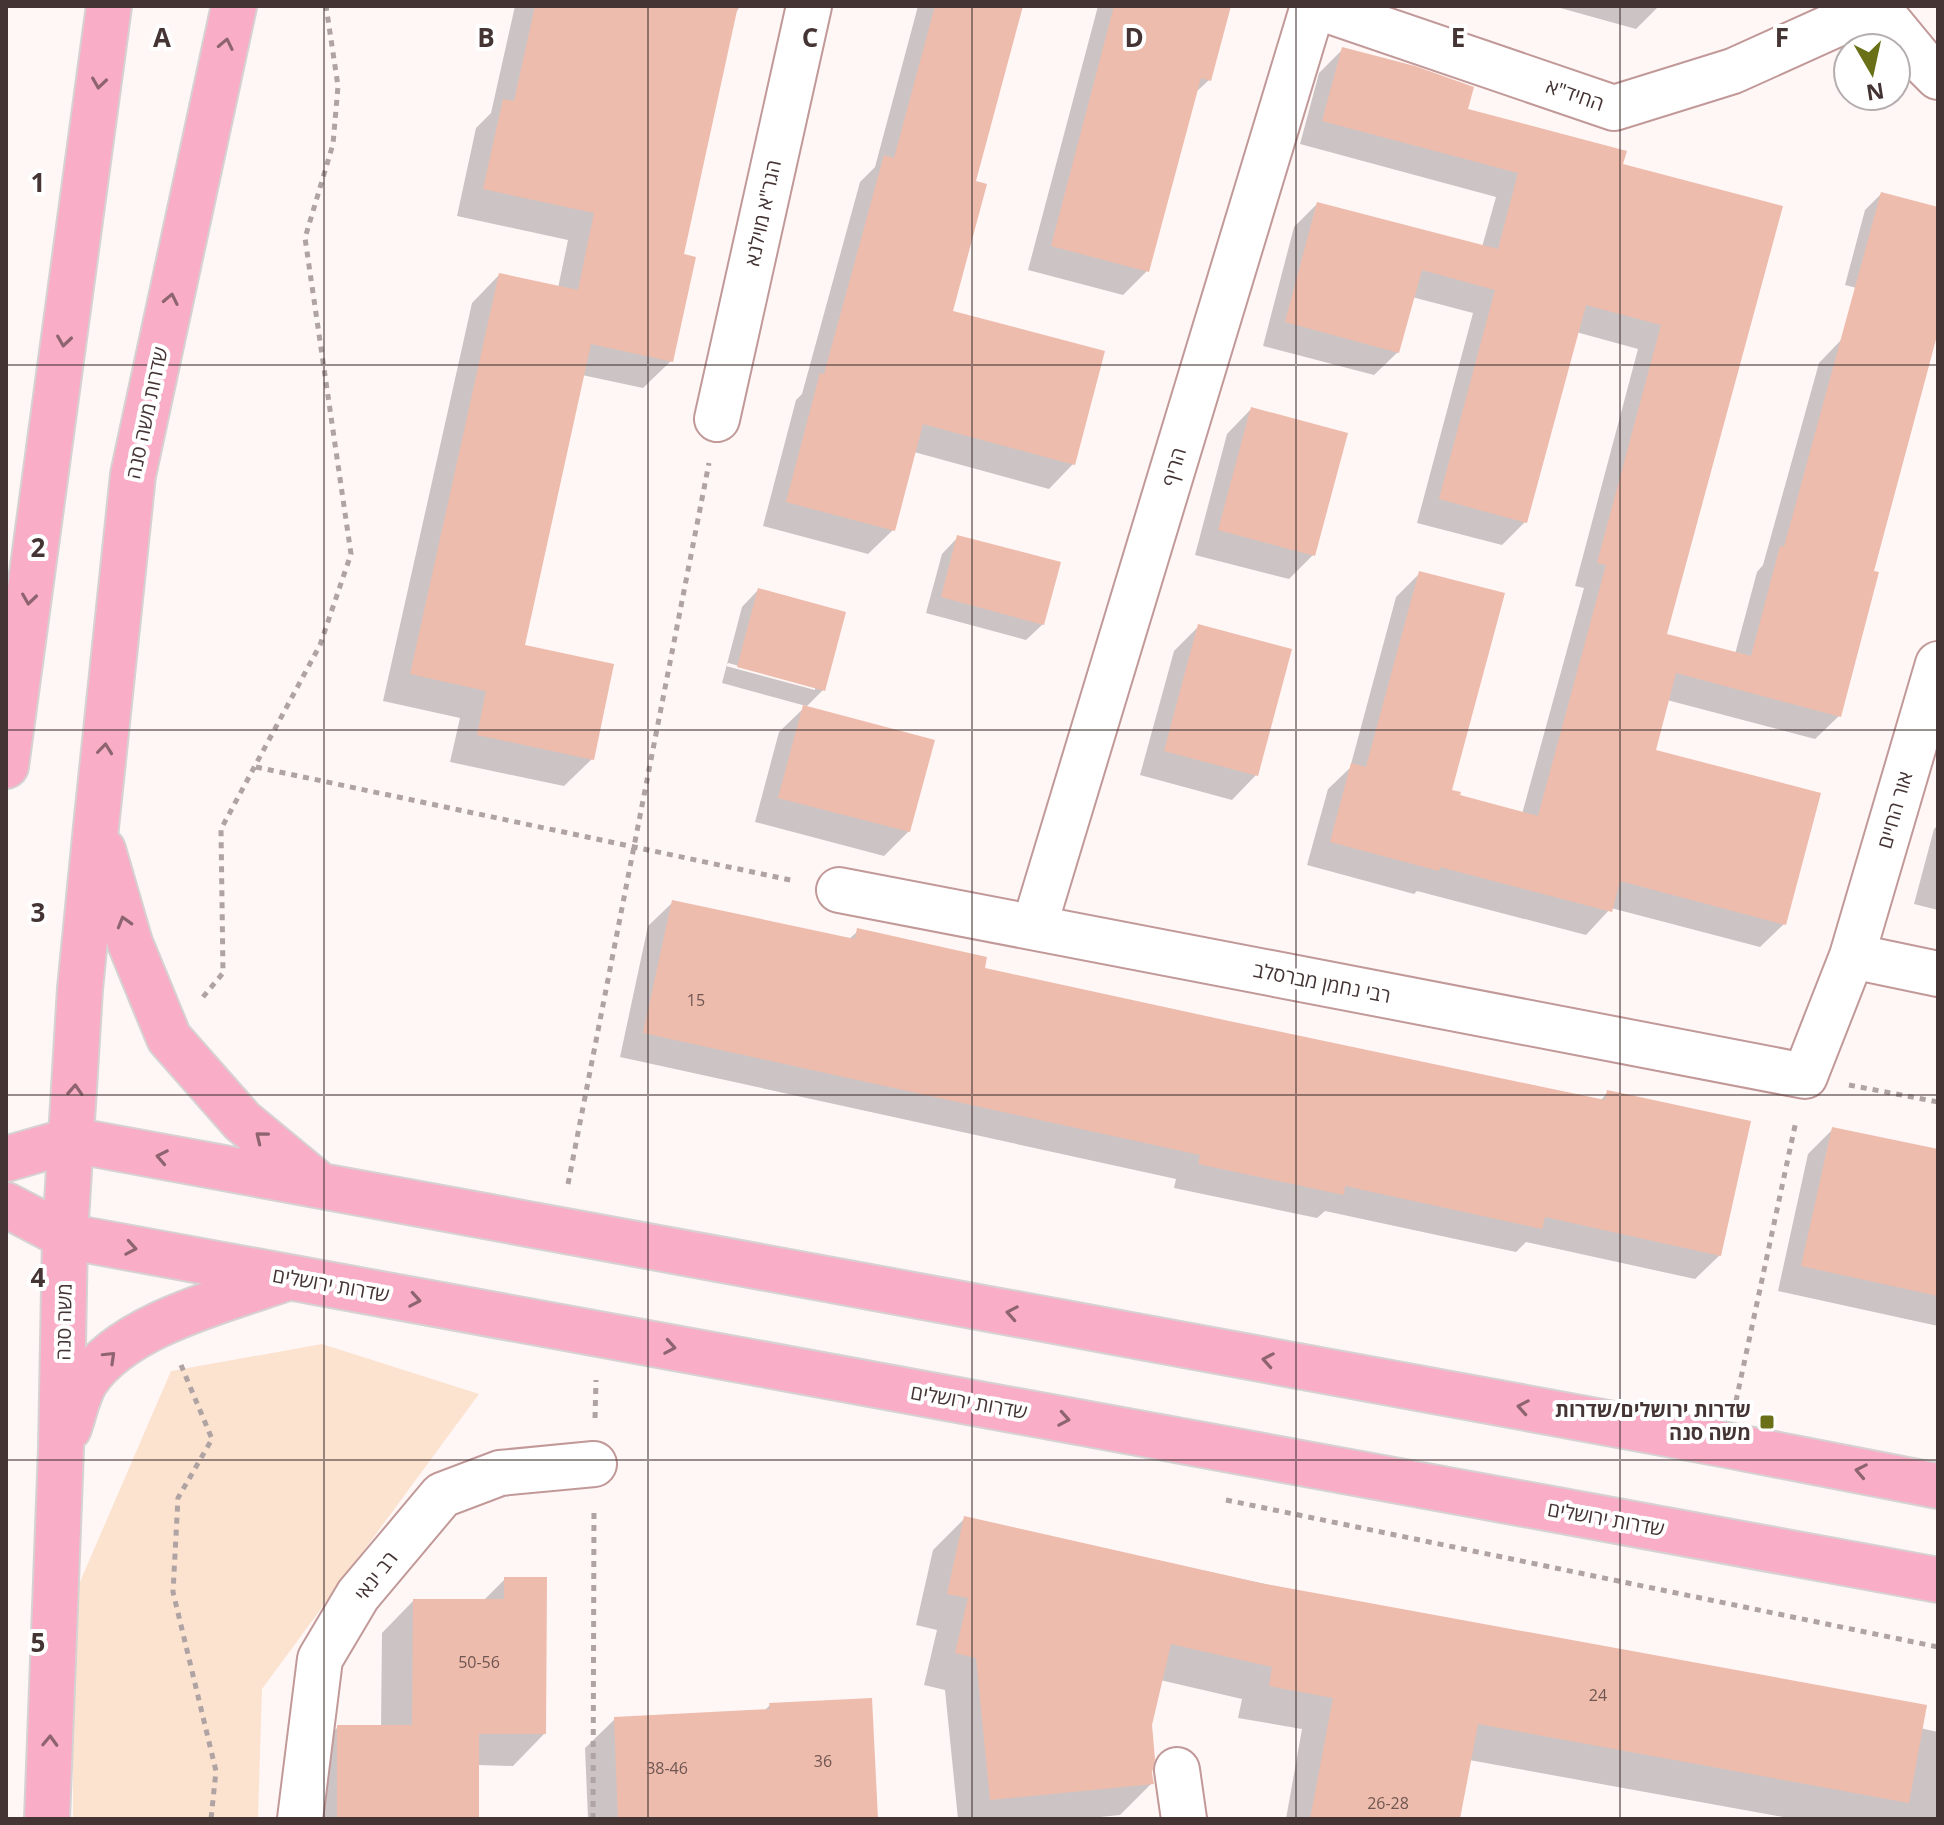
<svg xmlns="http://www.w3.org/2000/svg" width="1944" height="1825" font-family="'Open Sans','Noto Sans Hebrew',sans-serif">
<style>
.green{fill:#fce3d0}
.shadow{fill:#0003;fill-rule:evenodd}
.building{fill:#eebcac}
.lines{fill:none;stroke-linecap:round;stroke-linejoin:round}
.minor-casing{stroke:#c19998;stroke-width:48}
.major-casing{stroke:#d6d2d2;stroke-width:48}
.path{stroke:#b0a3a3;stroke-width:5;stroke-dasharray:6 6;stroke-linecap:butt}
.minor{stroke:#fff;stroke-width:44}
.major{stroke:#f9adc7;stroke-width:44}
.oneway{stroke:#8d646f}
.grid{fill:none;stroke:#453434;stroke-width:2;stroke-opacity:0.55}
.poi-dot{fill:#697017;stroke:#fff;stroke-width:3}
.labels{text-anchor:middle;stroke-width:8;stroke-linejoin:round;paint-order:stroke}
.number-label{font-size:16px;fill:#6f5652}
.street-label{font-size:20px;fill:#453434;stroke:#fff}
.poi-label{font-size:20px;font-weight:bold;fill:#453434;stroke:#fff;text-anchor:end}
.grid-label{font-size:26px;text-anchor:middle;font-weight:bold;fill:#453434;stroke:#fff;stroke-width:8;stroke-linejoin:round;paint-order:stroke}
</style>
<rect width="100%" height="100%" fill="#fff6f6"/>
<path class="green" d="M 322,1344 L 479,1394 L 262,1689 L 258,1819 L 73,1819 L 73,1598 L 171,1371 Z"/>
<path class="shadow" d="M 515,6 L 740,6 L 734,16 L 682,256 L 671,361 L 643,388 L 582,375 L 523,646 L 592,759 L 564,786 L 450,762 L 460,718 L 383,701 L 472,303 L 499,275 L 558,288 L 568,240 L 457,216 L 476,128 L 491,113 Z
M 918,6 L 1021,6 L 974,182 L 951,313 L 1073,464 L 1049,489 L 914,452 L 893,530 L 868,554 L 763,526 L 796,400 L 802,394 L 860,182 L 875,167 Z
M 1098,6 L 1229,6 L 1209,80 L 1195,93 L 1147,271 L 1123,295 L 1028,270 Z
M 1553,6 L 1659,6 L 1636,29 Z
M 1343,49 L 1466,110 L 1621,165 L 1780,207 L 1664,635 L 1735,654 L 1757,572 L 1763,565 L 1819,363 L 1842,339 L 1871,572 L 1839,716 L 1815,739 L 1667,700 L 1653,752 L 1784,924 L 1760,947 L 1611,908 L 1586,935 L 1417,891 L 1414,894 L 1307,865 L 1328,789 L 1350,768 L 1396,597 L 1420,573 L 1450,791 L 1458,796 L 1522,814 L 1584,588 L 1575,586 L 1638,349 L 1576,332 L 1525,522 L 1502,545 L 1417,523 L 1473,313 L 1412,297 L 1398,352 L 1374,375 L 1263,346 L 1294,227 L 1317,204 L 1482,247 L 1496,197 L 1300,144 L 1319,73 Z
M 1881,194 L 1938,209 L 1938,299 L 1930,307 L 1845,285 L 1865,210 Z
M 1251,409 L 1313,555 L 1289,579 L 1195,555 L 1227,434 Z
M 958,537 L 1043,624 L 1026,640 L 926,613 L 942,554 Z
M 758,590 L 823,690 L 805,708 L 909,831 L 884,856 L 755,822 L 779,732 L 806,706 L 722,683 L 742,607 ZM 728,663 L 815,686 L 815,690 L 726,666 Z
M 1199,626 L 1256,775 L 1232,800 L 1140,775 L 1174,651 Z
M 1938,825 L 1938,910 L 1914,904 L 1934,829 Z
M 673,902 L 848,940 L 858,931 L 983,969 L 1600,1101 L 1608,1092 L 1720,1255 L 1695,1279 L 1526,1242 L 1516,1252 L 1325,1211 L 1317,1218 L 1174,1188 L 1176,1179 L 620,1057 L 648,926 Z
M 1833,1129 L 1938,1151 L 1938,1326 L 1778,1291 L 1808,1154 Z
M 965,1518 L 1938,1732 L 1938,1819 L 1794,1819 L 1469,1760 L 1458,1819 L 1286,1819 L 1302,1729 L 1238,1718 L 1242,1699 L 1160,1680 L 1150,1724 L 1152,1783 L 1120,1815 L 1080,1819 L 958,1819 L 945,1690 L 924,1685 L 937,1630 L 916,1625 L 933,1550 Z
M 505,1579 L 544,1734 L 513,1766 L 477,1765 L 477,1819 L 306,1819 L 306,1758 L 338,1727 L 381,1727 L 382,1633 L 413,1601 L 483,1601 Z
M 770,1705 L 876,1819 L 588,1819 L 585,1748 L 615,1719 L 764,1711 Z"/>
<path class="building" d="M 535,6 L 738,6 L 684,254 L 696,257 L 673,362 L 591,344 L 525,645 L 614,664 L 594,760 L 477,735 L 486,691 L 410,674 L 499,273 L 578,290 L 594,213 L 483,189 L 503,99 L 514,101 Z
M 935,6 L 1023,6 L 976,181 L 987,184 L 953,311 L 1105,351 L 1075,465 L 923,424 L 895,531 L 786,502 L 820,373 L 824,374 L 884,155 L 894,158 Z
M 1114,6 L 1231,6 L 1211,81 L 1201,78 L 1149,272 L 1051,246 Z
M 1342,47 L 1415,66 L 1474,87 L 1468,109 L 1627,151 L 1623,164 L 1783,206 L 1667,634 L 1751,656 L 1780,546 L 1784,547 L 1881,192 L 1938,207 L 1938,332 L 1874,571 L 1879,572 L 1841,717 L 1676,673 L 1656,750 L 1821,793 L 1786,925 L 1620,881 L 1612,912 L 1440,867 L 1439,871 L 1330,842 L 1351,763 L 1366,767 L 1419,571 L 1505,593 L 1452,790 L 1461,792 L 1460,795 L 1538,816 L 1606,565 L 1597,563 L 1661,325 L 1586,305 L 1527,523 L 1439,499 L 1495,290 L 1422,270 L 1399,353 L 1285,322 L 1317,202 L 1498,249 L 1518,173 L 1322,121 Z
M 1251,407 L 1348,433 L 1315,556 L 1218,530 Z
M 957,535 L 1061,562 L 1044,625 L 941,597 Z
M 758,588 L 846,612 L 825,691 L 737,667 Z
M 1198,624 L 1292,649 L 1258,776 L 1164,751 Z
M 803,705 L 935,740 L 910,832 L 778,798 Z
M 672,900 L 855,939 L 857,928 L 987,957 L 985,968 L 1229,1021 L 1605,1100 L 1607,1090 L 1751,1121 L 1721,1256 L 1545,1217 L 1542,1229 L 1345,1186 L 1344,1195 L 1198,1164 L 1200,1155 L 643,1033 Z
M 1832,1127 L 1938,1149 L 1938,1296 L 1801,1266 Z
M 964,1516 L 1260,1583 L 1927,1705 L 1909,1803 L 1478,1724 L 1460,1819 L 1310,1819 L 1333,1698 L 1269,1686 L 1272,1667 L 1171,1644 L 1152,1725 L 1155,1759 L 1152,1773 L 1154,1784 L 990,1800 L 976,1658 L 955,1653 L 968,1598 L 947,1594 Z
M 504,1577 L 547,1577 L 546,1734 L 479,1734 L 479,1819 L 337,1819 L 337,1725 L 412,1725 L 413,1599 L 504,1599 Z
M 872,1698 L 878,1819 L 618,1819 L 614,1717 L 770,1709 L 769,1703 Z"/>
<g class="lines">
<defs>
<path id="minor" d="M 1315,6 L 1614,108 L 1733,71 L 1877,6
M 1876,6 L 1919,58 L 1938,77
M 717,419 L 809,6
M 839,890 L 1805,1076 L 1852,956 L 1938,664
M 1034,927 L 1313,6
M 1852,956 L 1938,974
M 1177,1770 L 1184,1819
M 300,1819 L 320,1659 L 358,1595 L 442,1495 L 500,1473 L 594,1464"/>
<path id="major" d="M 6,766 L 109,6
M 103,850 L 130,943 L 169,1038 L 242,1121 L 317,1183
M 6,1159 L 72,1140 L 1727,1445 L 1938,1486
M 6,1205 L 65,1236 L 1938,1580
M 69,1428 C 74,1413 78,1394 86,1381 C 124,1324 225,1300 287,1278
M 47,1819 L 61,1449 L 65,1236 L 80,989 L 96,827 L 133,475 L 234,6"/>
</defs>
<use href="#minor" class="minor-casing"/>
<use href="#major" class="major-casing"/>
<path class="path" d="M 256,767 L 795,881
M 203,997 L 223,973 L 221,829 L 320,645 L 351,554 L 305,238 L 333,144 L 338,86 L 326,6
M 1849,1085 L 1938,1102
M 568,1184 L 709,463
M 181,1365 L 212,1439 L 178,1498 L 173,1592 L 216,1771 L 211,1819
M 1736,1401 L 1796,1121
M 595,1418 L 596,1380
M 1226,1500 L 1938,1647
M 593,1819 L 594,1508"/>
<use href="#minor" class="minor"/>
<use href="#major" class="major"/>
</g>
<defs><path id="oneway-chevron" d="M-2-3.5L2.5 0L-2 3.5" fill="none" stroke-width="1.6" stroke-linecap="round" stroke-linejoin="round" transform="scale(2)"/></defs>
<g class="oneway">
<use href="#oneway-chevron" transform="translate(226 44) rotate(-78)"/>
<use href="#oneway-chevron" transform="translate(99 83) rotate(98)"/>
<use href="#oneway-chevron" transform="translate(171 299) rotate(-78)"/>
<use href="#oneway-chevron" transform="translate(64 341) rotate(98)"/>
<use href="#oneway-chevron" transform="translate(29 599) rotate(98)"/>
<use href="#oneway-chevron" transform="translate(105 749) rotate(-84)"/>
<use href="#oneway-chevron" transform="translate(124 922) rotate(-106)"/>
<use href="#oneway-chevron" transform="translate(75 1090) rotate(-87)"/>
<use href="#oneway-chevron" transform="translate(261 1137) rotate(-141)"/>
<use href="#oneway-chevron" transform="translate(162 1157) rotate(-169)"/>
<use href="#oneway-chevron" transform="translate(131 1248) rotate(10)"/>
<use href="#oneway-chevron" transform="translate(415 1300) rotate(10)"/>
<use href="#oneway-chevron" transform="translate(1012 1313) rotate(-170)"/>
<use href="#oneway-chevron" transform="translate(670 1347) rotate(10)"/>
<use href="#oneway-chevron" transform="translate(110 1357) rotate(-44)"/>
<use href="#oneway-chevron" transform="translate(1268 1360) rotate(-170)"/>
<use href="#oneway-chevron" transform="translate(1523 1407) rotate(-170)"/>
<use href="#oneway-chevron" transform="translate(1064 1419) rotate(10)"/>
<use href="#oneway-chevron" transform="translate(1861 1471) rotate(-169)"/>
<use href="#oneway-chevron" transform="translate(50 1741) rotate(-88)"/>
</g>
<path class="grid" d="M 324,6 L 324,1819M 648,6 L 648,1819M 972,6 L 972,1819M 1296,6 L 1296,1819M 1620,6 L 1620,1819M 6,365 L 1938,365M 6,730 L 1938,730M 6,1095 L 1938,1095M 6,1460 L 1938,1460"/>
<rect class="poi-dot" x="1759" y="1414" width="16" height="16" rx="4"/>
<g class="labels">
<g class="number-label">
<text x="696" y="1006">15</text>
<text x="479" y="1668">50-56</text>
<text x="1598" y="1701">24</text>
<text x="823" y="1767">36</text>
<text x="667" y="1774">38-46</text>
<text x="1388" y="1809">26-28</text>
</g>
<g class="street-label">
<text transform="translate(1575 95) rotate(19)" y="7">החיד"א</text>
<text transform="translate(763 213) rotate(-78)" y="7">הגר"א מוילנא</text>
<text transform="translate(147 413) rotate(-78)" y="7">שדרות משה סנה</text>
<text transform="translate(1174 467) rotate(-73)" y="7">הריף</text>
<text transform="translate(1895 810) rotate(-74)" y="7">אור החיים</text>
<text transform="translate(1322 983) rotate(11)" y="7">רבי נחמן מברסלב</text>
<text transform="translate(331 1285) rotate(10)" y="7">שדרות ירושלים</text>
<text transform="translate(64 1322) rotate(-89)" y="7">משה סנה</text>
<text transform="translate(969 1402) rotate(10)" y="7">שדרות ירושלים</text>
<text transform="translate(1606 1519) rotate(10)" y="7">שדרות ירושלים</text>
<text transform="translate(376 1576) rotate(-52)" y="7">רב ינאי</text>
</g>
<g class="poi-label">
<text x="1751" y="1417">שדרות ירושלים/שדרות<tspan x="1751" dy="23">משה סנה</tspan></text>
</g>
</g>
<g class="grid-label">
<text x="162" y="47">A</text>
<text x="486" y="47">B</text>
<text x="810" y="47">C</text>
<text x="1134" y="47">D</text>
<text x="1458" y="47">E</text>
<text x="1782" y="47">F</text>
<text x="38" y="192">1</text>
<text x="38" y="557">2</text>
<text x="38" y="922">3</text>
<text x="38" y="1287">4</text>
<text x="38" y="1652">5</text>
</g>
<rect width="1944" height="1825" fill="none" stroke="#453434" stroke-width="16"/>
<g transform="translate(1872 72) rotate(171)"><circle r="38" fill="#ffffff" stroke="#b5aeae" stroke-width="2"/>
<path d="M0-6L14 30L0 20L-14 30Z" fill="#697017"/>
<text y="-12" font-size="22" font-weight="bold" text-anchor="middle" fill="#453434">N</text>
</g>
</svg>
